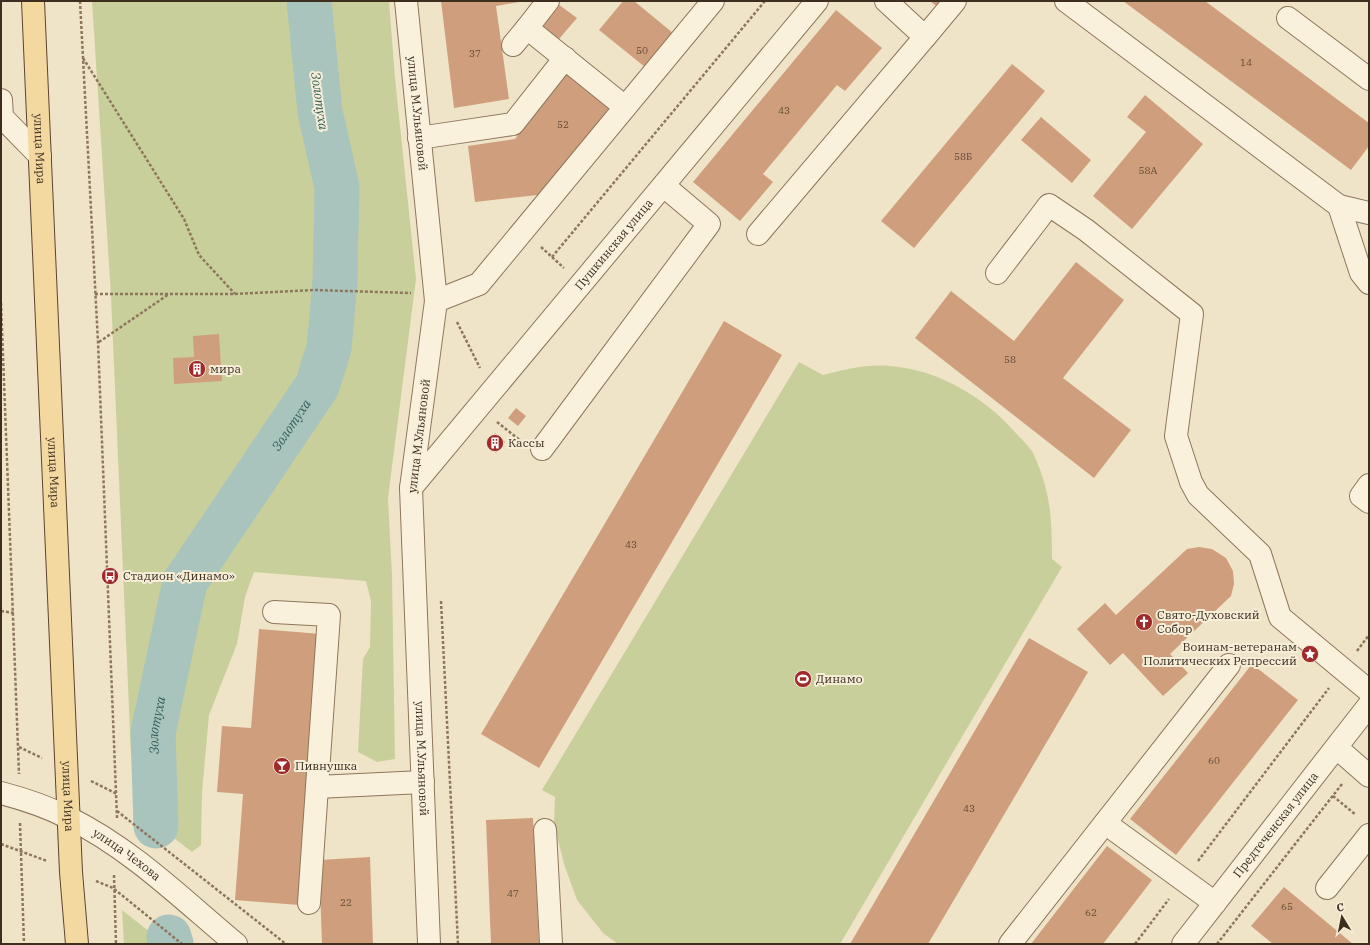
<svg xmlns="http://www.w3.org/2000/svg" width="1370" height="945" font-family="'IBM Plex Serif',serif">
<style>
.green{fill:#c9cf9b}
.lines{fill:none;stroke-linecap:round;stroke-linejoin:round}
.river{stroke:#a9c4bc;stroke-width:45}
.building{fill:#cf9f7d}
.minor-casing{stroke:#8d765c;stroke-width:24}
.major-casing{stroke:#5b4430;stroke-width:24}
.path{stroke:#8d765c;stroke-width:2.5;stroke-dasharray:3 2;stroke-linecap:butt}
.minor{stroke:#faf1dc;stroke-width:22}
.major{stroke:#f3d9a0;stroke-width:22}
.labels{text-anchor:middle;stroke-width:4;stroke-linejoin:round;paint-order:stroke}
.number-label{font-size:10px;fill:#624a37}
.street-label{font-size:12px;fill:#3d2e20;stroke:#f7eed8}
.poi-label{font-size:12px;fill:#3d2e20;stroke:#f7eed8;text-anchor:start}
.water-label{font-size:13px;font-style:italic;fill:#2f5d5a;stroke:#f7eed8}
</style>
<rect width="100%" height="100%" fill="#f0e4c8"/>
<path class="green" d="M 92,1 L 389,1 L 395,78 L 416,279 L 388,498 L 392,575 L 395,759 L 377,762 L 358,752 L 363,659 L 370,647 L 371,601 L 366,581 L 254,572 L 245,597 L 237,644 L 209,715 L 202,792 L 201,845 L 192,852 L 142,814 L 131,755 L 111,296 Z
M 799,362 L 823,375 C 844,370 866,364 889,366 C 935,369 982,395 1013,430 C 1019,437 1030,446 1034,455 C 1051,493 1052,519 1052,559 L 1062,567 L 840,944 L 618,944 L 603,933 L 577,900 L 564,864 L 554,824 L 555,797 L 542,790 Z
M 122,910 L 165,944 L 124,944 Z"/>
<g class="lines">
<g class="river">
<path id="s1" d="M 156,826 L 153,733 L 185,582 L 317,386 L 329,348 L 335,281 L 337,187 L 320,112 L 309,1"/>
<path d="M 169,937 L 171,944"/>
</g>
</g>
<path class="building" d="M 441,1 L 525,1 L 496,6 L 509,99 L 454,108 Z
M 623,1 L 634,1 L 673,33 L 645,67 L 599,30 Z
M 930,1 L 946,1 L 940,9 Z
M 1123,1 L 1205,1 L 1369,123 L 1369,146 L 1351,170 Z
M 558,4 L 577,18 L 559,39 L 541,25 Z
M 836,10 L 882,48 L 845,91 L 837,85 L 763,174 L 773,182 L 740,221 L 693,182 Z
M 1012,64 L 1045,91 L 914,248 L 881,221 Z
M 568,72 L 613,109 L 538,195 L 475,202 L 468,146 L 515,139 Z
M 1145,95 L 1203,144 L 1132,229 L 1093,196 L 1146,132 L 1127,117 Z
M 1041,117 L 1091,160 L 1072,183 L 1021,140 Z
M 1076,262 L 1124,300 L 1063,378 L 1131,430 L 1094,478 L 915,338 L 951,291 L 1014,341 Z
M 724,321 L 782,355 L 539,768 L 481,734 Z
M 219,334 L 222,381 L 174,384 L 173,358 L 194,357 L 193,336 Z
M 516,408 L 526,416 L 518,426 L 508,418 Z
M 495,433 L 505,442 L 496,453 L 486,444 Z
M 1199,547 L 1212,549 L 1226,558 L 1233,571 L 1234,584 L 1231,596 L 1170,654 L 1188,673 L 1163,696 L 1123,653 L 1110,665 L 1077,629 L 1105,603 L 1116,615 L 1187,549 Z
M 259,629 L 321,634 L 299,905 L 235,900 L 243,794 L 217,792 L 222,726 L 251,728 Z
M 1029,638 L 1088,672 L 928,944 L 850,944 Z
M 1252,664 L 1298,700 L 1176,855 L 1130,819 Z
M 533,818 L 539,944 L 491,944 L 486,820 Z
M 1107,846 L 1152,880 L 1103,944 L 1031,944 Z
M 370,857 L 373,944 L 322,944 L 319,860 Z
M 1284,887 L 1353,944 L 1273,944 L 1251,926 Z"/>
<g class="lines">
<defs>
<g id="minor">
<path id="s2" d="M 406,1 L 436,301 L 411,488 L 429,944"/>
<path d="M 548,1 L 527,28 L 625,107"/>
<path d="M 1066,1 L 1339,206 L 1361,273 L 1369,283"/>
<path d="M 1288,18 L 1369,79"/>
<path d="M 925,37 L 955,1"/>
<path d="M 513,45 L 527,28"/>
<path d="M 1,100 L 2,117 L 40,156"/>
<path d="M 419,138 L 513,124 L 565,58"/>
<path d="M 1339,206 L 1369,213"/>
<path d="M 758,234 L 925,37 L 886,1"/>
<path d="M 997,273 L 1049,205 L 1086,230 L 1192,314 L 1176,436 L 1191,482 L 1198,495 L 1260,554 L 1280,617 L 1369,691"/>
<path d="M 436,301 L 479,284 L 713,1"/>
<path d="M 542,449 L 709,224 L 664,186"/>
<path d="M 1369,485 L 1361,496 L 1369,502"/>
<path id="s3" d="M 411,488 L 817,1"/>
<path d="M 274,612 L 329,615 L 317,787 L 423,782"/>
<path d="M 1337,748 L 1369,776"/>
<path id="s4" d="M 1,793 C 24,799 48,807 69,818 C 132,849 183,900 236,944"/>
<path d="M 1105,823 L 1215,903"/>
<path d="M 545,830 L 551,944"/>
<path d="M 1327,888 L 1369,835"/>
<path d="M 309,903 L 317,787"/>
<path d="M 1010,944 L 1229,665"/>
<path id="s5" d="M 1183,944 L 1369,705"/>
</g>
<g id="major">
<path id="s6" d="M 33,1 L 71,872 L 77,944"/>
</g>
</defs>
<use href="#minor" class="minor-casing"/>
<use href="#major" class="major-casing"/>
<path class="path" d="M 80,1 L 98,342 L 117,818
M 83,58 L 184,219 L 199,255 L 235,294
M 541,247 L 564,268
M 552,257 L 765,1
M 95,294 L 235,294 L 314,290 L 411,293
M 1,303 L 19,774
M 457,322 L 480,368
M 99,342 L 169,294
M 497,422 L 521,441
M 441,601 L 458,944
M 1,611 L 14,613
M 1357,651 L 1369,635
M 19,747 L 42,758
M 91,781 L 117,794
M 1333,796 L 1356,815
M 117,811 L 286,944
M 20,823 L 24,944
M 1,844 L 47,861
M 1198,861 L 1329,688
M 114,875 L 116,944
M 96,881 L 113,888 L 182,944
M 1135,944 L 1169,899
M 1217,944 L 1342,784"/>
<use href="#minor" class="minor"/>
<use href="#major" class="major"/>
</g>
<defs>
<symbol id="building-disc" viewBox="-11 -11 22 22"><circle r="9.5" fill="#9e2a2b" stroke="#f7eed8"/><path d="M-4-6H4V6H1V3H-1V6H-4ZM-2.5-4.3h1.7v1.8h-1.7ZM.8-4.3h1.7v1.8H.8ZM-2.5-1h1.7V.8h-1.7ZM.8-1h1.7V.8H.8Z" fill="#fff"/></symbol>
<symbol id="bus-disc" viewBox="-11 -11 22 22"><circle r="9.5" fill="#9e2a2b" stroke="#f7eed8"/><path d="M-5-6H5V4H4V6H2V4H-2V6H-4V4H-5ZM-3.5-4V0h7V-4ZM-3.5 1.2v1.5H-2V1.2ZM2 1.2v1.5H3.5V1.2Z" fill="#fff"/></symbol>
<symbol id="church-disc" viewBox="-11 -11 22 22"><circle r="9.5" fill="#9e2a2b" stroke="#f7eed8"/><path d="M-1.2-6h2.4v3.5h3.3v2.4h-3.3V6h-2.4V-.1h-3.3v-2.4h3.3Z" fill="#fff"/></symbol>
<symbol id="sight-disc" viewBox="-11 -11 22 22"><circle r="9.5" fill="#9e2a2b" stroke="#f7eed8"/><path d="M0-6L1.8-2.2L6-1.7L2.9 1.2L3.7 5.4L0 3.3L-3.7 5.4L-2.9 1.2L-6-1.7L-1.8-2.2Z" fill="#fff"/></symbol>
<symbol id="stadium-disc" viewBox="-11 -11 22 22"><circle r="9.5" fill="#9e2a2b" stroke="#f7eed8"/><path d="M0-5a6.5 5 0 1 0 0 10a6.5 5 0 1 0 0-10ZM-3.5-1.8h7v3.6h-7Z" fill="#fff"/></symbol>
<symbol id="bar-disc" viewBox="-11 -11 22 22"><circle r="9.5" fill="#9e2a2b" stroke="#f7eed8"/><path d="M-6-5H6L.8 .8V4.5H3.5V6h-7V4.5H-.8V.8Z" fill="#fff"/></symbol>
</defs>
<g fill-rule="evenodd">
<use href="#building-disc" x="187" y="359" width="20" height="20"/>
<use href="#building-disc" x="485" y="433" width="20" height="20"/>
<use href="#bus-disc" x="100" y="566" width="20" height="20"/>
<use href="#church-disc" x="1134" y="612" width="20" height="20"/>
<use href="#sight-disc" x="1300" y="644" width="20" height="20"/>
<use href="#stadium-disc" x="793" y="669" width="20" height="20"/>
<use href="#bar-disc" x="272" y="756" width="20" height="20"/>
</g>
<g class="labels">
<g class="number-label">
<text x="642" y="54">50</text>
<text x="475" y="57">37</text>
<text x="1246" y="66">14</text>
<text x="784" y="114">43</text>
<text x="563" y="128">52</text>
<text x="963" y="160">58Б</text>
<text x="1148" y="174">58А</text>
<text x="1010" y="363">58</text>
<text x="631" y="548">43</text>
<text x="1214" y="764">60</text>
<text x="969" y="812">43</text>
<text x="513" y="897">47</text>
<text x="346" y="906">22</text>
<text x="1287" y="910">65</text>
<text x="1091" y="916">62</text>
</g>
<g class="street-label">
<text dy="4" stroke="none"><textPath href="#s2" startOffset="113">улица М.Ульяновой</textPath></text>
<text dy="4" stroke="none"><textPath href="#s6" startOffset="148">улица Мира</textPath></text>
<text dy="4" stroke="none"><textPath href="#s3" startOffset="317">Пушкинская улица</textPath></text>
<text transform="translate(419 436) rotate(-83)" y="4">улица М.Ульяновой</text>
<text dy="4" stroke="none"><textPath href="#s6" startOffset="472">улица Мира</textPath></text>
<text dy="4" stroke="none"><textPath href="#s2" startOffset="761">улица М.Ульяновой</textPath></text>
<text dy="4" stroke="none"><textPath href="#s6" startOffset="796">улица Мира</textPath></text>
<text dy="4" stroke="none"><textPath href="#s5" startOffset="151">Предтеченская улица</textPath></text>
<text dy="4" stroke="none"><textPath href="#s4" startOffset="141">улица Чехова</textPath></text>
</g>
<g class="poi-label">
<text x="210" y="373">мира</text>
<text x="508" y="447">Кассы</text>
<text x="123" y="580">Стадион «Динамо»</text>
<text x="1157" y="619">Свято-Духовский<tspan x="1157" dy="14">Собор</tspan></text>
<text x="1297" y="651" text-anchor="end">Воинам-ветеранам<tspan x="1297" dy="14">Политических Репрессий</tspan></text>
<text x="816" y="683">Динамо</text>
<text x="295" y="770">Пивнушка</text>
</g>
<g class="water-label">
<text transform="translate(320 101) rotate(82)" y="5">Золотуха</text>
<text dy="5" stroke="none"><textPath href="#s1" startOffset="437">Золотуха</textPath></text>
<text dy="5" stroke="none"><textPath href="#s1" startOffset="101">Золотуха</textPath></text>
</g>
</g>
<rect width="1370" height="945" fill="none" stroke="#3d2e20" stroke-width="4"/>
<g transform="translate(1342 917) rotate(350)" stroke="#f7eed8" stroke-width="3" paint-order="stroke">
<path d="M0-3L7 15L0 10L-7 15Z" fill="#3d2e20"/>
<text y="-6" font-size="11" font-weight="bold" text-anchor="middle" fill="#3d2e20">С</text>
</g>
</svg>
